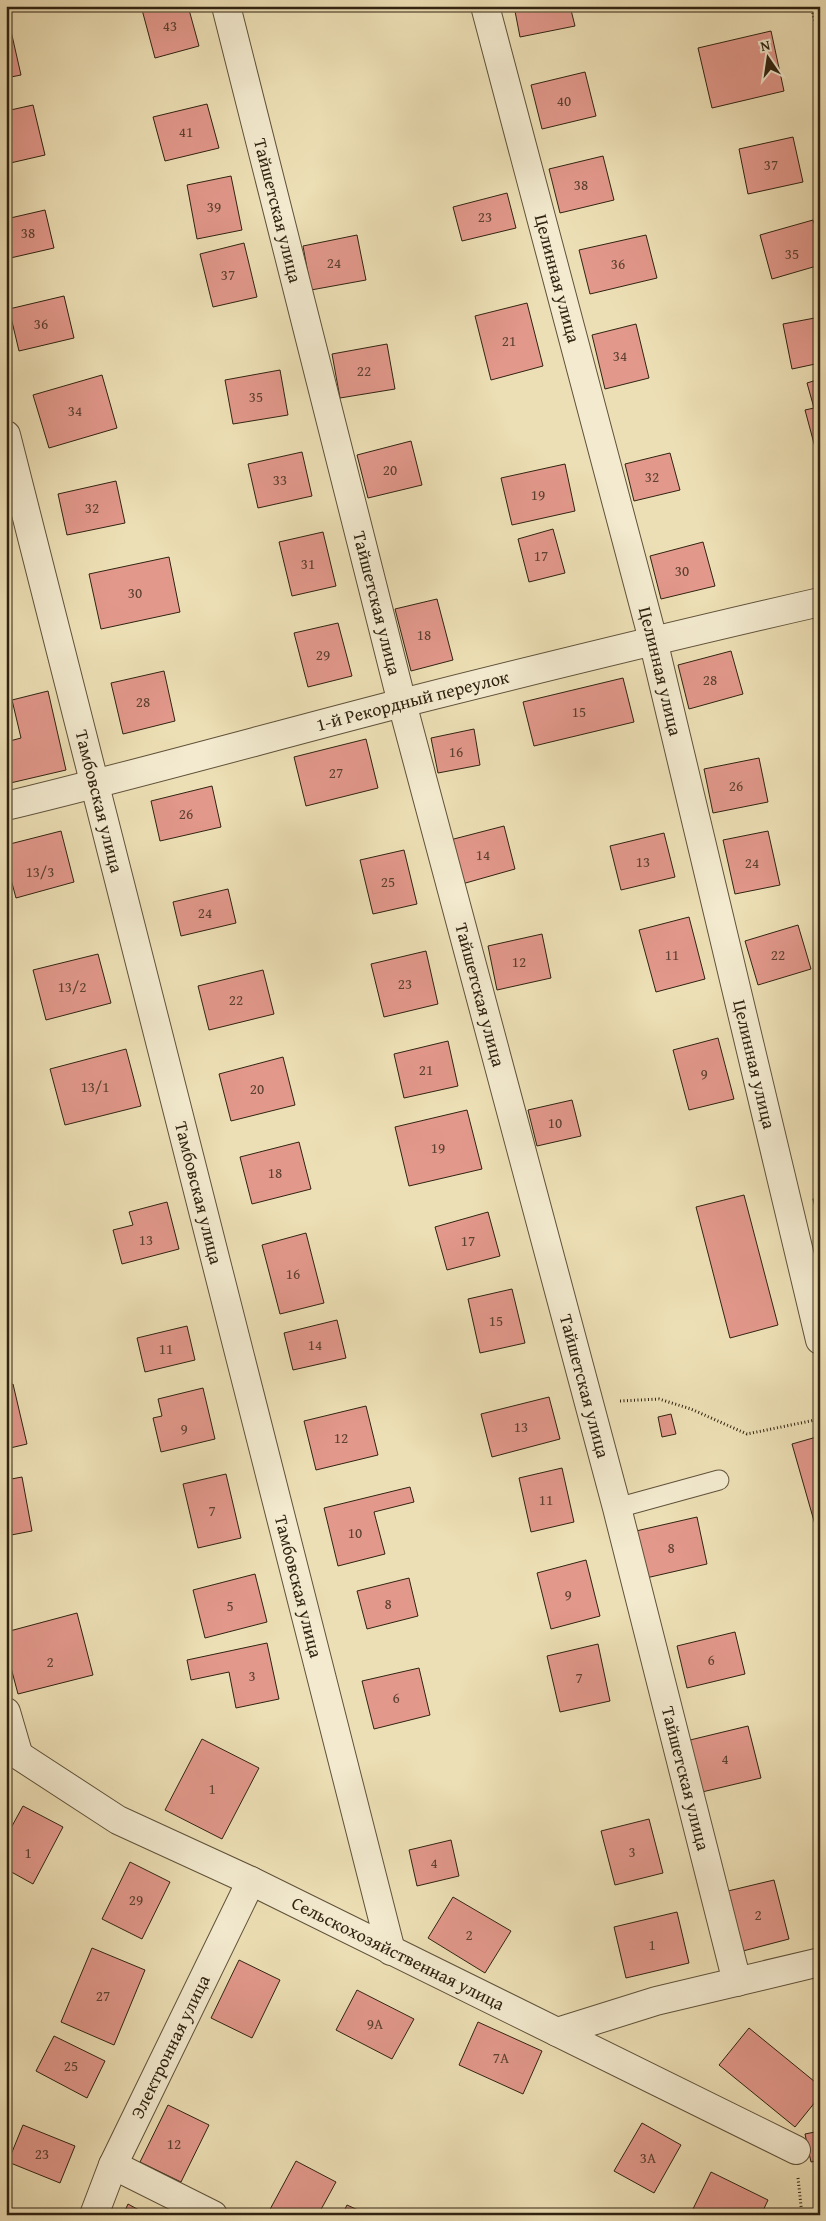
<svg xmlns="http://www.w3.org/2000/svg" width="826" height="2221" font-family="'Gentium Book Plus',serif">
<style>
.building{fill:#e2988b;stroke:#302311}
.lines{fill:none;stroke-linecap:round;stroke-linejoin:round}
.lane-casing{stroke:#5f523a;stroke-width:21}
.street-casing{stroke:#5f523a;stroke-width:30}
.path{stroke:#302311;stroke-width:3;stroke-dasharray:1 2.5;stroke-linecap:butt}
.lane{stroke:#f3eacf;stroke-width:19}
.street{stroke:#f3eacf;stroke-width:28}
.labels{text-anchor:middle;stroke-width:4;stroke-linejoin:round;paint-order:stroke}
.number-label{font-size:15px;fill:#5c4030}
.street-label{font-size:18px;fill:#302311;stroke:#f3eacf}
</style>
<rect width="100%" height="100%" fill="#eddfb5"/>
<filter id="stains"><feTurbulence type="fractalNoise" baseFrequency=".004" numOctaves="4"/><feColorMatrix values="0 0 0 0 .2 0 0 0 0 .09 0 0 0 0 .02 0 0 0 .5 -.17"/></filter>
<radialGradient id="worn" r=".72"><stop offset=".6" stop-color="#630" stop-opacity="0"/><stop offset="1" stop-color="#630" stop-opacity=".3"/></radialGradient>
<path class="building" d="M 141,6 L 188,6 L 199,46 L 155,58 Z
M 514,6 L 570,6 L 575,26 L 520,37 Z
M 11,31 L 21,75 L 6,78 L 6,32 Z
M 771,31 L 784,91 L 712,108 L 698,48 Z
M 585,72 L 596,116 L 542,129 L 531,85 Z
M 207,104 L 219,148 L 165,161 L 153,117 Z
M 33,105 L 45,155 L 6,164 L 6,111 Z
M 793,137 L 803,182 L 748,194 L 739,149 Z
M 603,156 L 614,200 L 560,213 L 549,169 Z
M 231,176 L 242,230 L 197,239 L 187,185 Z
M 507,193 L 516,228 L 462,241 L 453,207 Z
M 45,210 L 54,248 L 6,259 L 6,219 Z
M 813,220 L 820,243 L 820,265 L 772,279 L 760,235 Z
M 357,235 L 366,280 L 311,290 L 303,246 Z
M 646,235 L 657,278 L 590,294 L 579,250 Z
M 244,243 L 257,297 L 213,307 L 200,254 Z
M 64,296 L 74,338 L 19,351 L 9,309 Z
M 527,303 L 543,366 L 491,380 L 475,316 Z
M 820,317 L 820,363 L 792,369 L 783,324 Z
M 636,324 L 649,378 L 605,389 L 592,335 Z
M 387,344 L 395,389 L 340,398 L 332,354 Z
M 280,370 L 288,415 L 233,424 L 225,380 Z
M 102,375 L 117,428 L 49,448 L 33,395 Z
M 820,379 L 820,450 L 816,451 L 805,410 L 814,408 L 807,383 Z
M 411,441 L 422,485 L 368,498 L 357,455 Z
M 302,452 L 312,496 L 258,508 L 248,464 Z
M 670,453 L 680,490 L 634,501 L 625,464 Z
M 565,464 L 575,511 L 512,525 L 501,478 Z
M 116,481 L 125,523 L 67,535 L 58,494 Z
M 553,529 L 565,573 L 529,582 L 518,539 Z
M 323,532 L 336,586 L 292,596 L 279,542 Z
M 703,542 L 715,586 L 661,599 L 650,556 Z
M 169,557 L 180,612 L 101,629 L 89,574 Z
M 437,599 L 453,660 L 411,671 L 395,609 Z
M 338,623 L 352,676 L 308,687 L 294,633 Z
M 731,651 L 743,694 L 689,709 L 678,665 Z
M 164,671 L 175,721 L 123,734 L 111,683 Z
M 623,678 L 634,722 L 534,746 L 523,702 Z
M 48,691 L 66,770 L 6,784 L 6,742 L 21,738 L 12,700 Z
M 474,729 L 480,765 L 438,773 L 431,738 Z
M 366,739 L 378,788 L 306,806 L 294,757 Z
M 759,758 L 768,802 L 713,813 L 704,769 Z
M 212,786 L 221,827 L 160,841 L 151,801 Z
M 504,826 L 515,869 L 462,884 L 450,840 Z
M 61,831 L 74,882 L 16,898 L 6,861 L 6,845 Z
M 768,831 L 780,885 L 735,894 L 723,840 Z
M 664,833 L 675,877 L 621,890 L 610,846 Z
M 404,850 L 417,904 L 373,914 L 360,860 Z
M 228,889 L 236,923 L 181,936 L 173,902 Z
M 689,917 L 705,979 L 656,992 L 639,930 Z
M 798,925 L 811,969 L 758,985 L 745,941 Z
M 542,934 L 551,978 L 497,990 L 488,946 Z
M 426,951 L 438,1004 L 384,1017 L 371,964 Z
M 98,954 L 111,1003 L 46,1020 L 33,970 Z
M 263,970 L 274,1014 L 209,1030 L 198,986 Z
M 718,1038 L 734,1099 L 689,1110 L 673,1050 Z
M 448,1041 L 458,1086 L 404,1098 L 394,1054 Z
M 126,1049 L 141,1106 L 65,1125 L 50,1069 Z
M 283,1057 L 295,1105 L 231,1121 L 219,1074 Z
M 572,1100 L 581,1136 L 537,1146 L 528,1110 Z
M 467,1110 L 482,1169 L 409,1186 L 395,1127 Z
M 299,1142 L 311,1189 L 252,1204 L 240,1157 Z
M 744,1195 L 778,1325 L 730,1338 L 696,1207 Z
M 820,1197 L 820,1230 L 813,1199 Z
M 167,1202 L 179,1249 L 122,1264 L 113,1230 L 133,1225 L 129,1212 Z
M 488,1212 L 500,1256 L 447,1270 L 435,1227 Z
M 306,1233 L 324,1303 L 280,1314 L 262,1245 Z
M 512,1289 L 525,1343 L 480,1353 L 468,1299 Z
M 337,1320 L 346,1358 L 293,1370 L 284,1333 Z
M 187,1326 L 195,1360 L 145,1372 L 137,1338 Z
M 13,1384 L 27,1444 L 6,1449 L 6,1386 Z
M 203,1388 L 215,1439 L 161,1452 L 153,1418 L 162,1416 L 158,1399 Z
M 549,1397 L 560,1439 L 492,1457 L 481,1414 Z
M 366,1406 L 378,1455 L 316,1470 L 304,1421 Z
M 671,1414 L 676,1434 L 662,1437 L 658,1417 Z
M 820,1436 L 820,1542 L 792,1444 Z
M 562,1468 L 574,1522 L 531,1532 L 519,1478 Z
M 226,1474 L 241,1538 L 198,1548 L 183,1484 Z
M 22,1477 L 32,1531 L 6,1536 L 6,1480 Z
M 410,1487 L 414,1502 L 374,1512 L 385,1554 L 338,1566 L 324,1508 Z
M 697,1517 L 707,1564 L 646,1578 L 636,1531 Z
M 586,1560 L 600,1616 L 551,1629 L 537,1573 Z
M 255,1574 L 267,1622 L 205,1638 L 193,1590 Z
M 409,1578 L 418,1616 L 367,1629 L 357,1591 Z
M 77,1613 L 93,1675 L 18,1694 L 6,1649 L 6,1632 Z
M 735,1632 L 745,1674 L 687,1688 L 677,1646 Z
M 267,1643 L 279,1699 L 236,1708 L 229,1672 L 191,1680 L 187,1660 Z
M 598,1644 L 610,1701 L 560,1712 L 547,1656 Z
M 419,1668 L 430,1715 L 374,1729 L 362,1681 Z
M 748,1726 L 761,1778 L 702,1792 L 690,1740 Z
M 202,1739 L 259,1768 L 222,1839 L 165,1810 Z
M 23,1806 L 63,1827 L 33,1884 L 6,1869 L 6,1837 Z
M 649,1819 L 663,1873 L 615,1885 L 601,1831 Z
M 451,1840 L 459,1876 L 417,1886 L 409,1850 Z
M 130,1862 L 170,1882 L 142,1939 L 102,1919 Z
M 774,1880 L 789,1939 L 743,1951 L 728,1891 Z
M 453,1897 L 511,1931 L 485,1973 L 428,1938 Z
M 677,1912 L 689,1963 L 626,1978 L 614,1927 Z
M 92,1948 L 145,1970 L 114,2045 L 61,2022 Z
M 239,1960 L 280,1980 L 252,2038 L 211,2018 Z
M 357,1990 L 414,2019 L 392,2059 L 336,2030 Z
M 478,2022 L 542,2051 L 523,2094 L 459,2065 Z
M 749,2028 L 820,2086 L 820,2096 L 795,2127 L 719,2065 Z
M 54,2036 L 105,2061 L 87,2098 L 36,2071 Z
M 168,2105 L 209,2125 L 181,2182 L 140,2162 Z
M 642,2123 L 681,2145 L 654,2193 L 614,2171 Z
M 23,2125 L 75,2146 L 60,2183 L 8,2162 Z
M 820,2131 L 820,2160 L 811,2162 L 805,2134 Z
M 296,2161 L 336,2182 L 318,2215 L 267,2215 Z
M 711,2172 L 768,2200 L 761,2215 L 694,2215 L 691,2213 Z
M 128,2204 L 148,2215 L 123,2215 Z
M 347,2205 L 369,2215 L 342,2215 Z"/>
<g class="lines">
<defs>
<path id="lane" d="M 617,1508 L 719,1480"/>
<g id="street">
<path id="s1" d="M 226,6 L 402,703 L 617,1508 L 737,1982"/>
<path id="s2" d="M 485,6 L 653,640 L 820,1340"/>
<path id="s3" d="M 6,435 L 391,1951"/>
<path id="s4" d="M 6,806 C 139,774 270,737 402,703 C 541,668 680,634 820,602"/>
<path d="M 6,1712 L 18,1753"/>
<path id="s5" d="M 6,1747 L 118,1820 L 251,1881 L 796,2150"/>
<path d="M 557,2032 L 656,2001 L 820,1962"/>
<path d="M 113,2165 L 213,2215"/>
<path id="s6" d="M 94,2215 L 113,2165 L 251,1881"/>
</g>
</defs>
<use href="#lane" class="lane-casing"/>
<use href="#street" class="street-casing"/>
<path class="path" d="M 811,6 L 820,42
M 620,1401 L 659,1399 L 691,1409 L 747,1434 L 820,1419
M 798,2178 L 802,2215"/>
<use href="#lane" class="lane"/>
<use href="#street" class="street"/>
</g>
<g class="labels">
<g class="number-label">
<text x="170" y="31">43</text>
<text x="564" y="106">40</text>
<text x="186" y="137">41</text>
<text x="771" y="170">37</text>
<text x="581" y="190">38</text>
<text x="214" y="212">39</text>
<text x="485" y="222">23</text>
<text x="28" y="238">38</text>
<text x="792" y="259">35</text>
<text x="334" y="268">24</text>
<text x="618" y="269">36</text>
<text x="228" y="280">37</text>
<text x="41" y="329">36</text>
<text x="509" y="346">21</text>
<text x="620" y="361">34</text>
<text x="364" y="376">22</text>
<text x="256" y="402">35</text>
<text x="75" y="416">34</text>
<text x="390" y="475">20</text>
<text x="652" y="482">32</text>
<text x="280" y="485">33</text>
<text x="538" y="500">19</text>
<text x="92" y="513">32</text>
<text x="541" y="561">17</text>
<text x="308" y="569">31</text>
<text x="682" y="576">30</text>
<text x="135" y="598">30</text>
<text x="424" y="640">18</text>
<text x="323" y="660">29</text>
<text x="710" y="685">28</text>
<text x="143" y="707">28</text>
<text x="579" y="717">15</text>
<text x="456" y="757">16</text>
<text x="336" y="778">27</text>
<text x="736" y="791">26</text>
<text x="186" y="819">26</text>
<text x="483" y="860">14</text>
<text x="643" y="867">13</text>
<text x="752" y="868">24</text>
<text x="40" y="877">13/3</text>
<text x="388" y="887">25</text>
<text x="205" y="918">24</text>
<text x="672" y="960">11</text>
<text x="778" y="960">22</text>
<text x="519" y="967">12</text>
<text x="405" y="989">23</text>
<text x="72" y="992">13/2</text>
<text x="236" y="1005">22</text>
<text x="426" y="1075">21</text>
<text x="704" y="1079">9</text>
<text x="95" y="1092">13/1</text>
<text x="257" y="1094">20</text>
<text x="555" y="1128">10</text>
<text x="438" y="1153">19</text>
<text x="275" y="1178">18</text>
<text x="146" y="1245">13</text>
<text x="468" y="1246">17</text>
<text x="293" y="1279">16</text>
<text x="496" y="1326">15</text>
<text x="315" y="1350">14</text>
<text x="166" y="1354">11</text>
<text x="521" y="1432">13</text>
<text x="184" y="1434">9</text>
<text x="341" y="1443">12</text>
<text x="546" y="1505">11</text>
<text x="212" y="1516">7</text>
<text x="355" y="1538">10</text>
<text x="671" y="1553">8</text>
<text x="568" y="1600">9</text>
<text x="388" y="1609">8</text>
<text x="230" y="1611">5</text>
<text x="711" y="1665">6</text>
<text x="50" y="1667">2</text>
<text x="252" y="1681">3</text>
<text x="579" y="1683">7</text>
<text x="396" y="1703">6</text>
<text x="725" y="1764">4</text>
<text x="212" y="1794">1</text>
<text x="632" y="1857">3</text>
<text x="28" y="1858">1</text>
<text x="434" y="1868">4</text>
<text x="136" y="1905">29</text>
<text x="758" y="1920">2</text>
<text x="469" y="1940">2</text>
<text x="652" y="1950">1</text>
<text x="103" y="2001">27</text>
<text x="375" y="2029">9А</text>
<text x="501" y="2063">7А</text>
<text x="71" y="2071">25</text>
<text x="174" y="2149">12</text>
<text x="42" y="2159">23</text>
<text x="648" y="2163">3А</text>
</g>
<g class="street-label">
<text dy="6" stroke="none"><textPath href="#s1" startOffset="211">Тайшетская улица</textPath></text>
<text dy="6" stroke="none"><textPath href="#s2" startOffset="282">Целинная улица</textPath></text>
<text dy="6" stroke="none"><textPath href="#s1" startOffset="616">Тайшетская улица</textPath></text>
<text dy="6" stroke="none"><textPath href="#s2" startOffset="688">Целинная улица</textPath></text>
<text dy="6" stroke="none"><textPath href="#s4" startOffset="420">1-й Рекордный переулок</textPath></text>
<text dy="6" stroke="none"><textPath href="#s3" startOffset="378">Тамбовская улица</textPath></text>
<text dy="6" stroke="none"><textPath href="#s1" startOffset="1021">Тайшетская улица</textPath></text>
<text dy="6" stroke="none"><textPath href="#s2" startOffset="1092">Целинная улица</textPath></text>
<text dy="6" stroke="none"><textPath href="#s3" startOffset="782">Тамбовская улица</textPath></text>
<text dy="6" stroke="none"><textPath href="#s1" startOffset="1426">Тайшетская улица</textPath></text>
<text dy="6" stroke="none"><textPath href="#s3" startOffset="1188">Тамбовская улица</textPath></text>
<text dy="6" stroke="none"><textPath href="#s1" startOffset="1831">Тайшетская улица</textPath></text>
<text dy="6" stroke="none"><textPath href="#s5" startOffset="444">Сельскохозяйственная улица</textPath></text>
<text dy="6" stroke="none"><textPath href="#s6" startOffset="185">Электронная улица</textPath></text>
</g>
</g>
<rect width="826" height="2221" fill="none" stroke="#eddfb5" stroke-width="25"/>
<rect x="8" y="8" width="811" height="2206" fill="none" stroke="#302311" stroke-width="2.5"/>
<rect x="12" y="12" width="801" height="2196" fill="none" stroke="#302311"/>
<g transform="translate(768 58) rotate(347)" stroke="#f3eacf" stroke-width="4" paint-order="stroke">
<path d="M0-4L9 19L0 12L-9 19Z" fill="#302311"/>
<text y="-8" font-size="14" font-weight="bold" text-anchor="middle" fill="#302311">N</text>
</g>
<rect width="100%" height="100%" filter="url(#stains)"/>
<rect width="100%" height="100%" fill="url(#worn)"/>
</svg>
